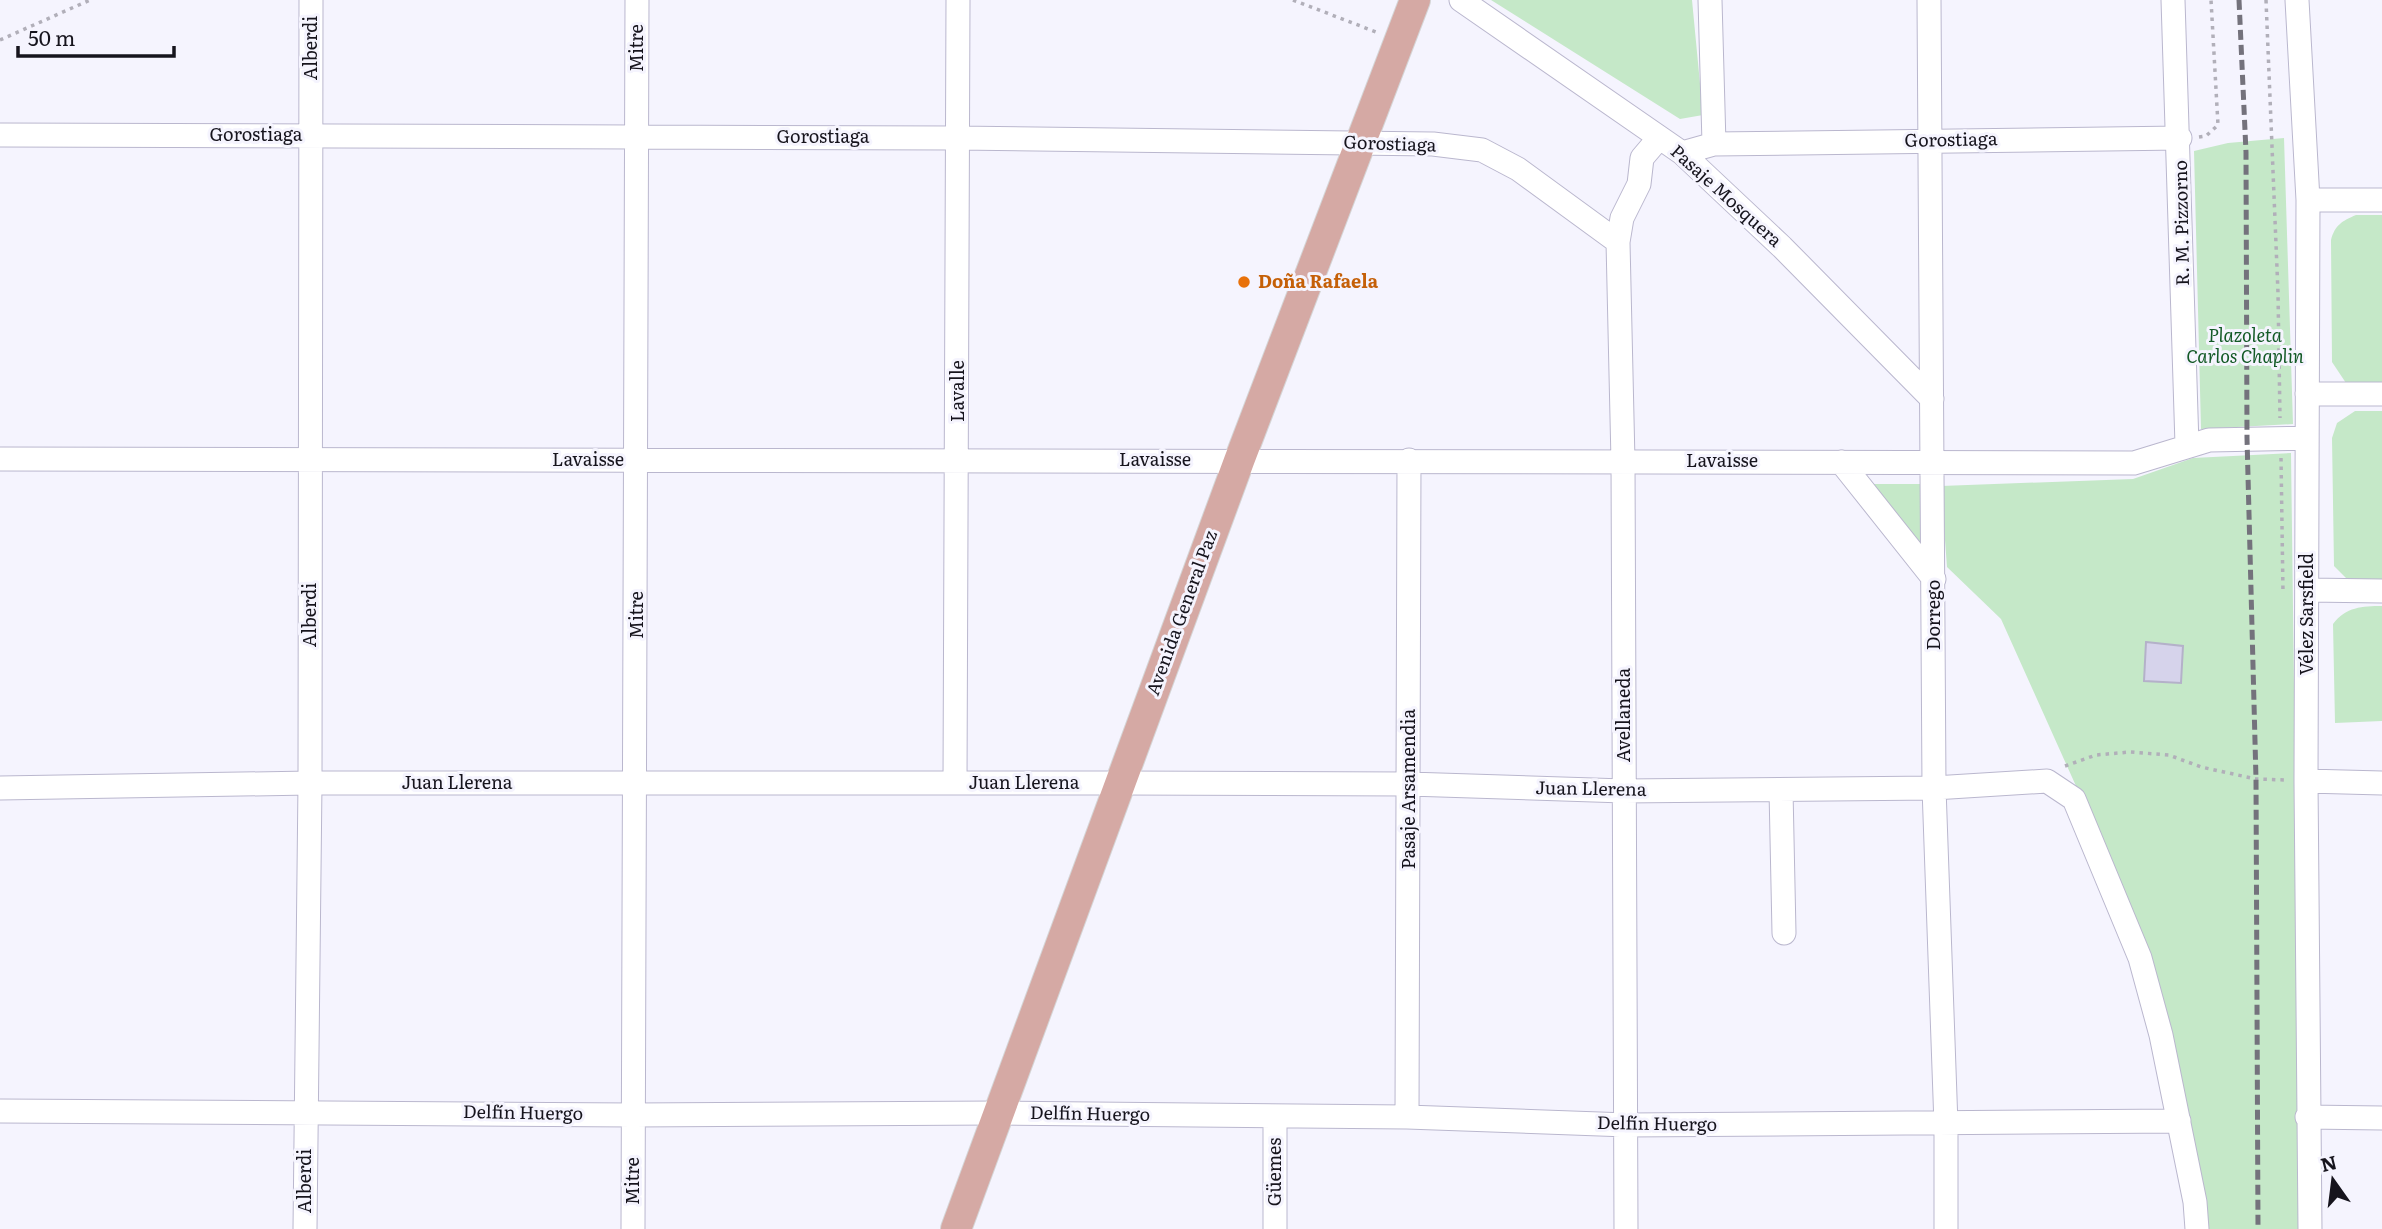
<svg xmlns="http://www.w3.org/2000/svg" width="2382" height="1229" font-family="Literata,serif">
<style>
.green{fill:#c5e8c8}
.building{fill:#d6d3eb;stroke:#b4b1c9;stroke-width:2}
.lines{fill:none;stroke-linecap:round;stroke-linejoin:round}
.minor-casing{stroke:#bab7ce;stroke-width:25}
.major-casing{stroke:#d5d5d6;stroke-width:32}
.path{stroke:#b1afb9;stroke-width:3.5;stroke-dasharray:3.5 5;stroke-linecap:butt}
.minor{stroke:#fff;stroke-width:23}
.major{stroke:#d5a9a4;stroke-width:30}
.rail{stroke:#74727c;stroke-width:5;stroke-dasharray:10 5;stroke-linecap:butt}
.food-dot{fill:#e8710a;stroke:#f5f4fe;stroke-width:2.5}
.labels{text-anchor:middle;stroke-width:6;stroke-linejoin:round;paint-order:stroke}
.street-label{font-size:18px;fill:#16141d;stroke:#f5f4fe}
.food-label{font-size:18px;font-weight:bold;fill:#c56008;stroke:#f5f4fe;text-anchor:start}
.park-label{font-size:18px;font-style:italic;fill:#135a26;stroke:#f5f4fe}
</style>
<rect width="100%" height="100%" fill="#f5f4fe"/>
<path class="green" d="M 1491,0 L 1692,0 L 1703,115 L 1680,119 Z
M 2284,138 L 2293,424 L 2201,429 L 2194,151 L 2228,143 Z
M 2356,215 L 2382,215 L 2382,386 L 2346,383 L 2332,362 L 2331,240 C 2335,225 2342,221 2356,215 Z
M 2355,411 L 2382,411 L 2382,585 L 2350,582 L 2334,566 L 2332,438 L 2337,423 Z
M 2291,453 L 2301,1229 L 2206,1229 L 2152,970 L 2076,786 L 2001,619 L 1947,567 L 1941,486 L 2133,479 L 2193,458 Z
M 1871,484 L 1921,484 L 1921,545 Z
M 2382,606 L 2382,721 L 2335,723 L 2333,624 C 2346,607 2362,606 2382,606 Z"/>
<path class="building" d="M 2146,642 L 2183,646 L 2181,683 L 2144,681 Z"/>
<g class="lines">
<defs>
<path id="minor" d="M 1461,0 L 1682,153 L 1782,247 L 1932,399
M 1710,0 L 1714,144
M 1929,0 L 1934,788 L 1946,1125 L 1946,1229
M 2173,0 L 2187,445
M 2297,0 L 2308,200 L 2306,781 L 2310,1229
M 0,135 L 957,138 L 1433,144 L 1482,150 L 1518,169 L 1618,242
M 1682,153 L 1714,144 L 2180,138
M 2308,200 L 2382,200
M 2307,394 L 2382,394
M 0,459 L 2134,463 L 2209,440 L 2307,438
M 1841,462 L 1934,579
M 2308,590 L 2382,591
M 2306,781 L 2382,783
M 955,783 L 958,0
M 0,788 L 310,783 L 1120,783 L 1409,784 L 1624,791 L 1934,788 L 2047,781 L 2074,799 L 2140,958 L 2161,1035 L 2195,1202 L 2197,1229
M 1781,790 L 1784,933
M 0,1111 L 633,1115 L 998,1113 L 1407,1117 L 1627,1125 L 2179,1121
M 1275,1116 L 1275,1229
M 1407,1117 L 1409,460
M 2307,1117 L 2382,1118
M 305,1229 L 310,783 L 311,0
M 633,1229 L 637,0
M 1626,1229 L 1623,461 L 1618,242 L 1622,218 L 1639,184 L 1642,158 L 1659,138"/>
<path id="major" d="M 956,1229 L 1239,461 L 1415,0"/>
</defs>
<use href="#minor" class="minor-casing"/>
<use href="#major" class="major-casing"/>
<path class="path" d="M 1293,0 L 1376,32
M 2266,0 L 2278,293 L 2280,418
M 0,40 L 90,0
M 2199,137 L 2206,136 L 2218,125 L 2211,0
M 2281,458 L 2283,593
M 2065,766 L 2096,755 L 2130,752 L 2169,755 L 2201,767 L 2256,779 L 2286,780"/>
<use href="#minor" class="minor"/>
<use href="#major" class="major"/>
<path class="rail" d="M 2239,0 L 2246,152 L 2247,438 L 2256,779 L 2258,1229"/>
</g>
<circle class="food-dot" cx="1244" cy="282" r="7"/>
<g class="labels">
<g class="street-label">
<text transform="translate(311 48) rotate(-90)" y="6">Alberdi</text>
<text transform="translate(637 48) rotate(-90)" y="6">Mitre</text>
<text x="256" y="141">Gorostiaga</text>
<text x="823" y="143">Gorostiaga</text>
<text transform="translate(1951 140) rotate(-1)" y="6">Gorostiaga</text>
<text transform="translate(1390 144) rotate(2)" y="6">Gorostiaga</text>
<text transform="translate(1726 196) rotate(42)" y="6">Pasaje Mosquera</text>
<text transform="translate(2182 223) rotate(-91)" y="6">R. M. Pizzorno</text>
<text transform="translate(958 391) rotate(-90)" y="6">Lavalle</text>
<text x="588" y="466">Lavaisse</text>
<text x="1155" y="466">Lavaisse</text>
<text x="1722" y="467">Lavaisse</text>
<text transform="translate(1182 613) rotate(-70)" y="6">Avenida General Paz</text>
<text transform="translate(2307 614) rotate(-90)" y="6">Vélez Sarsfield</text>
<text transform="translate(310 615) rotate(-90)" y="6">Alberdi</text>
<text transform="translate(637 615) rotate(-90)" y="6">Mitre</text>
<text transform="translate(1934 615) rotate(-90)" y="6">Dorrego</text>
<text transform="translate(1624 715) rotate(-90)" y="6">Avellaneda</text>
<text x="457" y="789">Juan Llerena</text>
<text x="1024" y="789">Juan Llerena</text>
<text transform="translate(1409 789) rotate(-90)" y="6">Pasaje Arsamendia</text>
<text transform="translate(1591 789) rotate(1)" y="6">Juan Llerena</text>
<text transform="translate(523 1113) rotate(1)" y="6">Delfín Huergo</text>
<text transform="translate(1090 1114) rotate(1)" y="6">Delfín Huergo</text>
<text transform="translate(1657 1124) rotate(1)" y="6">Delfín Huergo</text>
<text transform="translate(1275 1172) rotate(-90)" y="6">Güemes</text>
<text transform="translate(305 1181) rotate(-90)" y="6">Alberdi</text>
<text transform="translate(633 1181) rotate(-90)" y="6">Mitre</text>
</g>
<g class="food-label">
<text x="1258" y="288">Doña Rafaela</text>
</g>
<g class="park-label">
<text x="2245" y="342">Plazoleta<tspan x="2245" dy="21">Carlos Chaplin</tspan></text>
</g>
</g>
<g transform="translate(2333 1180) rotate(346)" stroke="#f5f4fe" stroke-width="5" paint-order="stroke">
<path d="M0-5L12 26L0 18L-12 26Z" fill="#16141d"/>
<text y="-10" font-size="19" font-weight="bold" text-anchor="middle" fill="#16141d">N</text>
</g>
<path d="M18 46v10h156v-10" fill="none" stroke="#16141d" stroke-width="3.5"/>
<text x="28" y="46" font-size="21" fill="#16141d" stroke="#f5f4fe" stroke-width="5" paint-order="stroke">50 m</text>
</svg>
